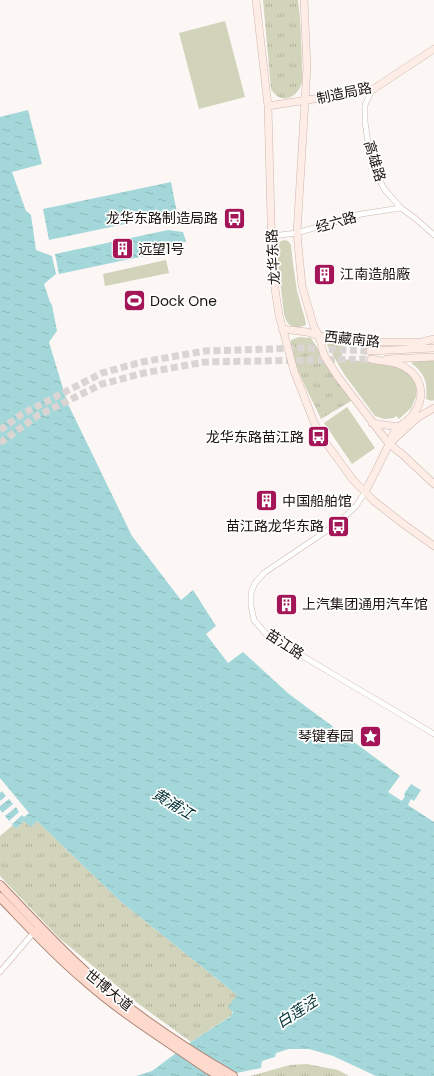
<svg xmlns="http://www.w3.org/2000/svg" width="434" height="1076" font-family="Poppins,'Noto Sans SC',sans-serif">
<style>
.grass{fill:#d1d3ba}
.park{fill:url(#park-tufts)}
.water{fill:url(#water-ripples)}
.pier{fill:#fcf7f5}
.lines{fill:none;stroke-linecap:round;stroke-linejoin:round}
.secondary-tunnel{stroke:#dad5d2;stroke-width:7;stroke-dasharray:7 3.5;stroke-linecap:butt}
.street-casing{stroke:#ceb7ae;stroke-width:6}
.secondary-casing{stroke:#ceb7ae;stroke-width:8}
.primary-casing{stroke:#ad8474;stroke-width:10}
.street{stroke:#fff;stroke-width:5}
.secondary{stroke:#feede6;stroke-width:7}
.primary{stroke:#fddacd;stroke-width:8}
.labels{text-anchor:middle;stroke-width:3.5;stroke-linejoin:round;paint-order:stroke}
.street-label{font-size:14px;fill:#1a120f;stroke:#fff}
.poi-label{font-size:14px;fill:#1a120f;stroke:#fff;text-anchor:start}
.water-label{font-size:15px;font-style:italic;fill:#003234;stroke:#fff}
</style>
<defs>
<pattern id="park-tufts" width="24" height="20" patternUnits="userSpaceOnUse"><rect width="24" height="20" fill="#d1d3ba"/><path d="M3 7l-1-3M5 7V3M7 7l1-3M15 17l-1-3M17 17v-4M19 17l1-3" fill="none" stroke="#b3b49f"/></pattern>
<pattern id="water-ripples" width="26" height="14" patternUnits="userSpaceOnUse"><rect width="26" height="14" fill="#a4d7d9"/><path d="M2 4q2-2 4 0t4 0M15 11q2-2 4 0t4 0" fill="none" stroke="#8db8b9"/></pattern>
</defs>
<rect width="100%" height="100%" fill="#fcf7f5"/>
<path class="grass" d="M 225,21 L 245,97 L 199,109 L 179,33 Z
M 284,240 L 288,241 L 291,245 L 293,264 L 297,291 L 305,319 L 306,325 C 293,330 287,326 284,314 L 277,255 L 279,242 Z
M 166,260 L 169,273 L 105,286 L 103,274 Z
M 331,341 L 343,342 L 342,359 L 386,364 L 403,368 L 415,381 L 417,390 L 416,397 L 411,408 L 399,419 L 396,416 L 394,418 L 384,419 L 375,416 L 344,374 L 327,345 Z
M 434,359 L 434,400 L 432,401 L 426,399 C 428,383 425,373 411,363 L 416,361 Z
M 347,407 L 375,448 L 352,464 L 324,423 Z"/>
<path class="park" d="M 263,0 L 298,0 C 301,21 301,42 302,63 C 302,69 303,76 302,82 C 298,98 281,106 271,89 Z
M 299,337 L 311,338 L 351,401 L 321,419 C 313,401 289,359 291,340 Z
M 24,821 L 37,821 L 120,901 L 237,995 L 232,1011 L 232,1015 L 191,1042 L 140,1005 L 59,938 L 0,876 L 0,836 L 13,825 L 16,829 Z
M 307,1064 L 338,1070 L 349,1076 L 250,1076 L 290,1065 Z"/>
<path class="water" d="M 28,110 L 42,164 L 12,172 L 26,211 L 31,215 L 36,250 L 52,256 L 56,274 L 44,284 L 50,302 L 52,305 L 57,331 L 49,342 L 67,402 L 132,536 L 181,600 L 193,590 L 216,626 L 206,634 L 228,663 L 243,652 L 289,694 L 400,776 L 388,792 L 402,801 L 405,796 L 404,794 L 411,784 L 421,790 L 414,801 L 411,799 L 408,805 L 434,822 L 434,1076 L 376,1076 L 333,1056 L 309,1049 L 289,1049 L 276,1053 L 275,1057 L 262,1061 L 261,1068 L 222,1076 L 136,1076 L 152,1071 L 191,1042 L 231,1016 L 233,1012 L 228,1007 L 237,995 L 120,901 L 37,821 L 31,827 L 24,821 L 16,829 L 0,810 L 0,117 Z
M 171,182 L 177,213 L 49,240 L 43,209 Z
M 168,230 L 183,232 L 186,241 L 173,250 L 59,274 L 55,254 Z"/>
<path class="pier" d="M 0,778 L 29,813 L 24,817 L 22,815 L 12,824 L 9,821 L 19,812 L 16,807 L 5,816 L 2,813 L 13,804 L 9,799 L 0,806 L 0,801 L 6,796 L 2,791 L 0,793 Z"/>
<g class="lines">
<path class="secondary-tunnel" d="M 0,430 L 22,414 L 102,373 L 142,362 L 205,351 L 303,348 L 370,351
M 0,443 L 37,416 L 102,384 L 144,373 L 205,362 L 371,359"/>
<defs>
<path id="street" d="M 372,90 L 365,105 L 365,122 L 368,142 L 375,172 L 385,190 L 401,208 L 416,219 L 434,235
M 272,236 L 297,233 L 361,214 L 401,208
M 365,492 L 356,506 L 338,523 L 264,573 L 255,583 L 251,593 L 251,606 L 254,620 L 267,635 L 434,734
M 0,972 L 34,932 L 40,927"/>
<path id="secondary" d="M 256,0 L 268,106 L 272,257 L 275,289 L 279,315 L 294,371 L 314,422 L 321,436 L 353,480 L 374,501 L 402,523 L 434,546
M 304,0 L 307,67 L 297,233 L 302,286 L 314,327 L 319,336 L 324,355 L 338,377 L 389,444 L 402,454 L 434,484
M 268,106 L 372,90 L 434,49
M 282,329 L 307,332 L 319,336 L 371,342 L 422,342 L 434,339
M 370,351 L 434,348
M 387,359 L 434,357
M 372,423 L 398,427
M 390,443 L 417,418 L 434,408
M 365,492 C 373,477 381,461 388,446 C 391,439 393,432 398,427 C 400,425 403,424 406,422 C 429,401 425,373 395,363 C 387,361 379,361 371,359"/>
<path id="primary" d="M 0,885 C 28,914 56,945 86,972 C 129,1011 183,1047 233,1076
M 0,897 C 27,925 53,954 83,979 C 121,1013 165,1040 207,1069 L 220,1076"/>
</defs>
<use href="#street" class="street-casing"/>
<use href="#secondary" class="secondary-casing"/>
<use href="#primary" class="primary-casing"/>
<use href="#street" class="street"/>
<use href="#secondary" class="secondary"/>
<use href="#primary" class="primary"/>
</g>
<defs>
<symbol id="bus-square" viewBox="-11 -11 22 22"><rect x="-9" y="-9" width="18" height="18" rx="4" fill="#a41558" stroke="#fff"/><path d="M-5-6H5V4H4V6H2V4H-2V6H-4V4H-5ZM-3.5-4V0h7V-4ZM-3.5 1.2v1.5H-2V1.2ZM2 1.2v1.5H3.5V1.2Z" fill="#fff"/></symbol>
<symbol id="building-square" viewBox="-11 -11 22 22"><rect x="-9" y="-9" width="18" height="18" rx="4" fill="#a41558" stroke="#fff"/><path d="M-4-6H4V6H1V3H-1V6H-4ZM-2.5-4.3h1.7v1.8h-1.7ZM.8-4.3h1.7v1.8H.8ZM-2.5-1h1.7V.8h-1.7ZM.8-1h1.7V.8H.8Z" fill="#fff"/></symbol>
<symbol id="stadium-square" viewBox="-11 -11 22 22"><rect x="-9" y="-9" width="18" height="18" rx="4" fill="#a41558" stroke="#fff"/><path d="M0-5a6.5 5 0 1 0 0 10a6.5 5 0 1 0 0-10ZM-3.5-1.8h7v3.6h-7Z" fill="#fff"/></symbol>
<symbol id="sight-square" viewBox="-11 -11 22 22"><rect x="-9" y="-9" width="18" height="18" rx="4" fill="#a41558" stroke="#fff"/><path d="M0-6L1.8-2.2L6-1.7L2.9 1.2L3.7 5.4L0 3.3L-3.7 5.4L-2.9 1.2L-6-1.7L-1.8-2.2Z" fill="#fff"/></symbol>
</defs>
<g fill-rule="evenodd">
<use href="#bus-square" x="222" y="206" width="25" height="25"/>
<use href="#building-square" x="110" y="236" width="25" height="25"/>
<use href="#building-square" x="312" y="262" width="25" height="25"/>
<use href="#stadium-square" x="122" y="288" width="25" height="25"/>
<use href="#bus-square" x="306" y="424" width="25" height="25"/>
<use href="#building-square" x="254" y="488" width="25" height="25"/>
<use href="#bus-square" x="326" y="514" width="25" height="25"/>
<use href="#building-square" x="274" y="592" width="25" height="25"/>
<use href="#sight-square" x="358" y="724" width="25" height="25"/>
</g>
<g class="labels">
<g class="street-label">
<text transform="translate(344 93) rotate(-12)" y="5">制造局路</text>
<text transform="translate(375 161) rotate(73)" y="5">高雄路</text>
<text transform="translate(336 222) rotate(-16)" y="5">经六路</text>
<text transform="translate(273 257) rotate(-93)" y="5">龙华东路</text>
<text transform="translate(352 339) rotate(6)" y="5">西藏南路</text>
<text transform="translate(285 644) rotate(33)" y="5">苗江路</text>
<text transform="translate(109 990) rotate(39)" y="5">世博大道</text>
</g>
<g class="poi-label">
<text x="218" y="223" text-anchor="end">龙华东路制造局路</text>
<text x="138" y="254">远望1号</text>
<text x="340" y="279">江南造船廠</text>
<text x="150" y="306">Dock One</text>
<text x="304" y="442" text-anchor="end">龙华东路苗江路</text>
<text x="282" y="506">中国船舶馆</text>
<text x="324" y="531" text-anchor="end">苗江路龙华东路</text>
<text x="302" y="609">上汽集团通用汽车馆</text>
<text x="354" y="741" text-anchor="end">琴键春园</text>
</g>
<g class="water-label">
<text transform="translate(173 804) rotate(31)" y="5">黄浦江</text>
<text transform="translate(297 1012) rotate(-33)" y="5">白莲泾</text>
</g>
</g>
</svg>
